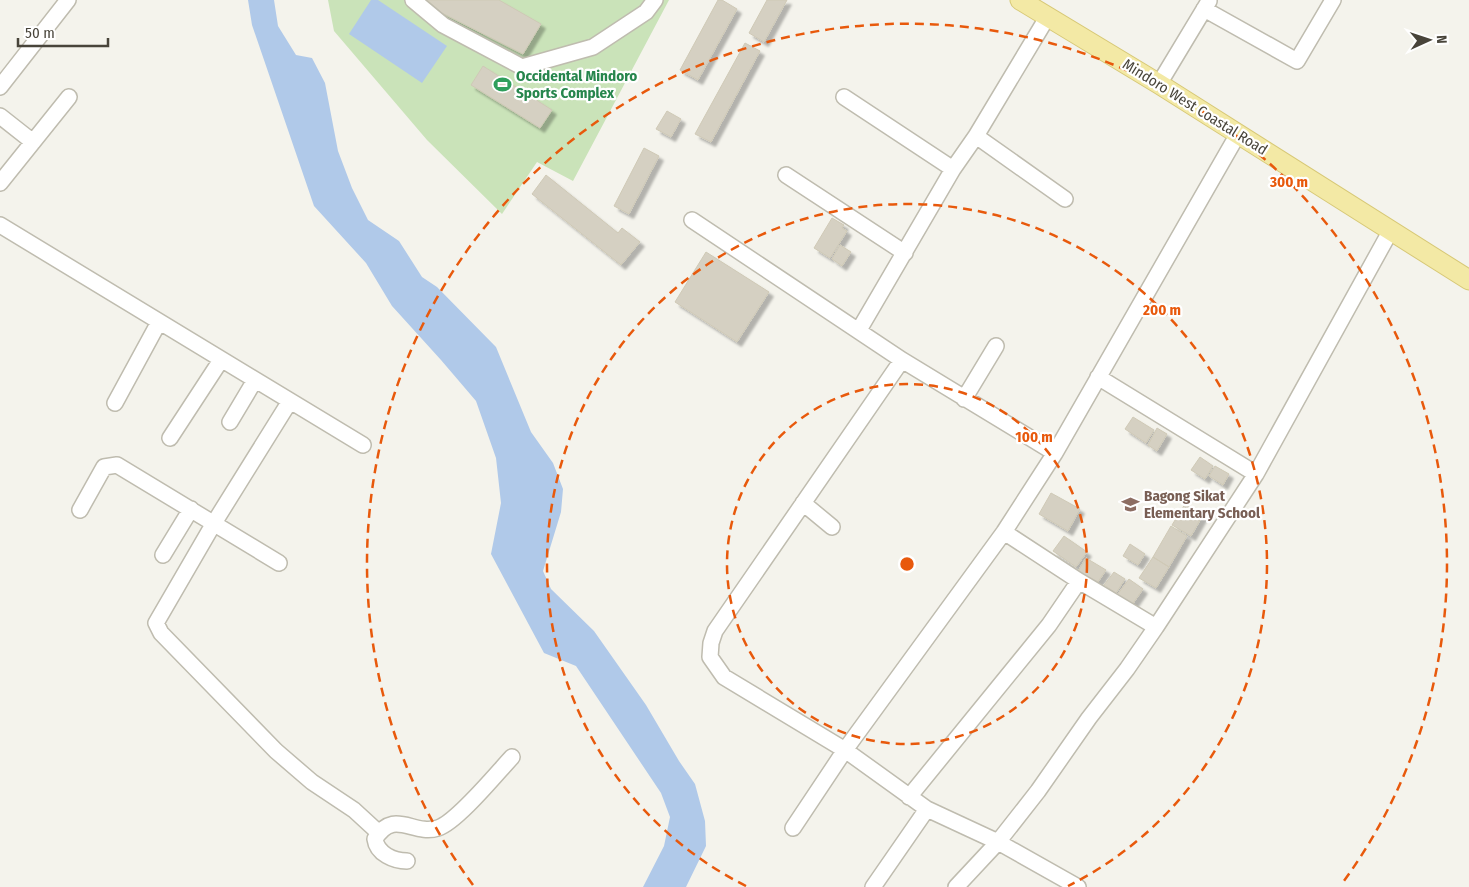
<svg xmlns="http://www.w3.org/2000/svg" width="1469" height="887" font-family="'Fira Sans Condensed',sans-serif">
<style>
.green{fill:#cae3b9}
.water{fill:#b0c9e9}
.building{fill:#d5d0c2;stroke:#cfc9b6;filter:url(#shadow)}
.lines{fill:none;stroke-linecap:round;stroke-linejoin:round}
.minor-casing{stroke:#bfbcaf;stroke-width:18}
.major-casing{stroke:#d7c876;stroke-width:21}
.minor{stroke:#fff;stroke-width:15}
.major{stroke:#f3e9a5;stroke-width:19}
.ring{fill:none;stroke:#e8590c;stroke-width:2.5;stroke-dasharray:9 6}
.labels{text-anchor:middle;stroke-width:4.5;stroke-linejoin:round;paint-order:stroke}
.leisure-label{font-size:15px;font-weight:bold;fill:#27864d;stroke:#fff;text-anchor:start}
.street-label{font-size:15px;fill:#48443a;stroke:#fff}
.education-label{font-size:15px;font-weight:bold;fill:#785e54;stroke:#fff;text-anchor:start}
.centre{fill:#e8590c;stroke:#fff;stroke-width:2.5}
.ring-label{font-size:15px;text-anchor:middle;font-weight:bold;fill:#e8590c;stroke:#fff;stroke-width:4.5;stroke-linejoin:round;paint-order:stroke}
</style>
<defs>
<filter id="shadow"><feDropShadow dx="4.5" dy="4.5" stdDeviation="1" flood-color="#0004"/></filter>
</defs>
<rect width="100%" height="100%" fill="#f4f3ec"/>
<path class="green" d="M 328,0 L 669,0 L 573,181 L 537,162 L 502,214 L 427,140 L 334,31 Z"/>
<path class="water" d="M 248,0 L 274,0 L 278,26 L 296,55 L 312,58 L 325,83 L 338,151 L 352,188 L 368,220 L 399,241 L 422,277 L 437,287 L 496,347 L 531,432 L 553,463 L 563,489 L 561,512 L 543,571 L 551,589 L 594,631 L 646,705 L 679,761 L 695,784 L 705,821 L 706,846 L 686,887 L 643,887 L 664,846 L 670,817 L 661,793 L 576,666 L 544,653 L 491,554 L 501,503 L 496,458 L 476,401 L 441,360 L 392,306 L 366,263 L 314,206 L 252,25 Z
M 371,0 L 378,0 L 447,46 L 422,83 L 349,34 Z"/>
<path class="building" d="M 427,0 L 499,0 L 541,24 L 523,54 L 442,13 Z
M 718,0 L 722,0 L 737,9 L 698,80 L 680,70 Z
M 767,0 L 787,0 L 764,42 L 749,33 Z
M 745,43 L 760,51 L 711,142 L 695,134 Z
M 483,66 L 552,110 L 540,128 L 471,85 Z
M 667,111 L 681,119 L 671,137 L 656,129 Z
M 644,148 L 659,156 L 629,214 L 614,206 Z
M 546,175 L 618,233 L 622,228 L 640,242 L 621,265 L 532,194 Z
M 832,218 L 844,225 L 842,228 L 847,231 L 830,258 L 814,248 Z
M 840,245 L 851,252 L 842,266 L 832,259 Z
M 706,252 L 769,292 L 737,342 L 675,302 Z
M 1133,417 L 1154,430 L 1146,443 L 1125,429 Z
M 1157,428 L 1167,434 L 1157,451 L 1148,445 Z
M 1200,457 L 1213,466 L 1205,479 L 1191,470 Z
M 1215,466 L 1229,474 L 1223,485 L 1209,476 Z
M 1051,493 L 1080,509 L 1068,531 L 1039,514 Z
M 1185,504 L 1203,515 L 1191,536 L 1172,525 Z
M 1171,526 L 1187,536 L 1169,567 L 1153,557 Z
M 1064,536 L 1087,552 L 1076,567 L 1053,551 Z
M 1130,544 L 1145,554 L 1138,565 L 1123,556 Z
M 1153,557 L 1169,567 L 1156,588 L 1139,578 Z
M 1086,558 L 1106,570 L 1098,582 L 1078,571 Z
M 1114,572 L 1125,579 L 1116,593 L 1104,585 Z
M 1129,579 L 1143,589 L 1132,605 L 1117,595 Z"/>
<g class="lines">
<defs>
<path id="minor" d="M 413,0 L 443,25 L 522,67 L 593,47 L 646,12 L 655,0
M 1204,9 L 1297,61 L 1333,0
M 1159,84 L 1209,1
M 0,87 L 68,0
M 844,97 L 953,169
M 0,116 L 33,142
M 976,136 L 1065,199
M 786,175 L 905,253
M 0,183 L 69,97
M 692,220 L 902,360 L 1055,453
M 0,225 L 363,445
M 859,330 L 953,169 L 976,136 L 1048,16
M 902,360 L 715,631 L 711,643 L 710,657 L 724,677 L 845,750 L 927,809 L 998,842 L 1078,887
M 1098,377 L 1256,474
M 964,399 L 996,346
M 290,401 L 214,523 L 156,623 L 161,633 L 276,751 L 312,782 L 354,810 L 379,833
M 115,403 L 159,322
M 230,422 L 255,380
M 170,438 L 221,360
M 803,503 L 832,527
M 80,510 L 104,467 L 117,465 L 279,563
M 1004,532 L 1079,581 L 1156,627
M 163,555 L 191,509
M 909,797 L 1049,625 L 1079,581
M 793,828 L 845,750 L 1004,532 L 1055,453 L 1238,134
M 407,861 C 394,861 377,854 375,839 C 394,808 413,836 438,828 C 457,822 497,773 512,757
M 873,887 L 927,809
M 956,887 L 998,842 L 1038,791 L 1089,718 L 1127,669 L 1156,627 L 1256,474 L 1391,230"/>
<path id="major" d="M 1020,0 L 1159,84 L 1469,280"/>
</defs>
<use href="#minor" class="minor-casing"/>
<use href="#major" class="major-casing"/>
<use href="#minor" class="minor"/>
<use href="#major" class="major"/>
</g>
<g class="ring">
<circle cx="907" cy="564" r="180"/>
<path d="M746 886A360 360 0 1 1 1068 886"/>
<path d="M473 885A540 540 0 1 1 1341 885"/>
</g>
<defs>
<symbol id="stadium-bare" viewBox="-9 -9 18 18"><path d="M0-5a6.5 5 0 1 0 0 10a6.5 5 0 1 0 0-10ZM-3.5-1.8h7v3.6h-7Z" fill="#2e9e5b" stroke="#fff" stroke-width="2.5" paint-order="stroke"/></symbol>
<symbol id="school-bare" viewBox="-9 -9 18 18"><path d="M0-5L7-2L0 1L-7-2ZM-4 1L0 2.5L4 1V4Q0 6-4 4Z" fill="#8d6e63" stroke="#fff" stroke-width="2.5" paint-order="stroke"/></symbol>
</defs>
<g fill-rule="evenodd">
<use href="#stadium-bare" x="490" y="72" width="25" height="25"/>
<use href="#school-bare" x="1118" y="492" width="25" height="25"/>
</g>
<g class="labels">
<g class="leisure-label">
<text x="516" y="81">Occidental Mindoro<tspan x="516" dy="17">Sports Complex</tspan></text>
</g>
<g class="street-label">
<text transform="translate(1195 107) rotate(32)" y="5">Mindoro West Coastal Road</text>
</g>
<g class="education-label">
<text x="1144" y="501">Bagong Sikat<tspan x="1144" dy="17">Elementary School</tspan></text>
</g>
</g>
<circle cx="907" cy="564" r="8" class="centre"/>
<g class="ring-label">
<text x="1289" y="187">300 m</text>
<text x="1162" y="315">200 m</text>
<text x="1034" y="442">100 m</text>
</g>
<g transform="translate(1429 40) rotate(87)" stroke="#ffffff" stroke-width="4" paint-order="stroke">
<path d="M0-4L9 19L0 12L-9 19Z" fill="#48443a"/>
<text y="-8" font-size="14" font-weight="bold" text-anchor="middle" fill="#48443a">N</text>
</g>
<path d="M18 38v8h90v-8" fill="none" stroke="#48443a" stroke-width="2.5"/>
<text x="25" y="38" font-size="15" fill="#48443a" stroke="#ffffff" stroke-width="4" paint-order="stroke">50 m</text>
</svg>
